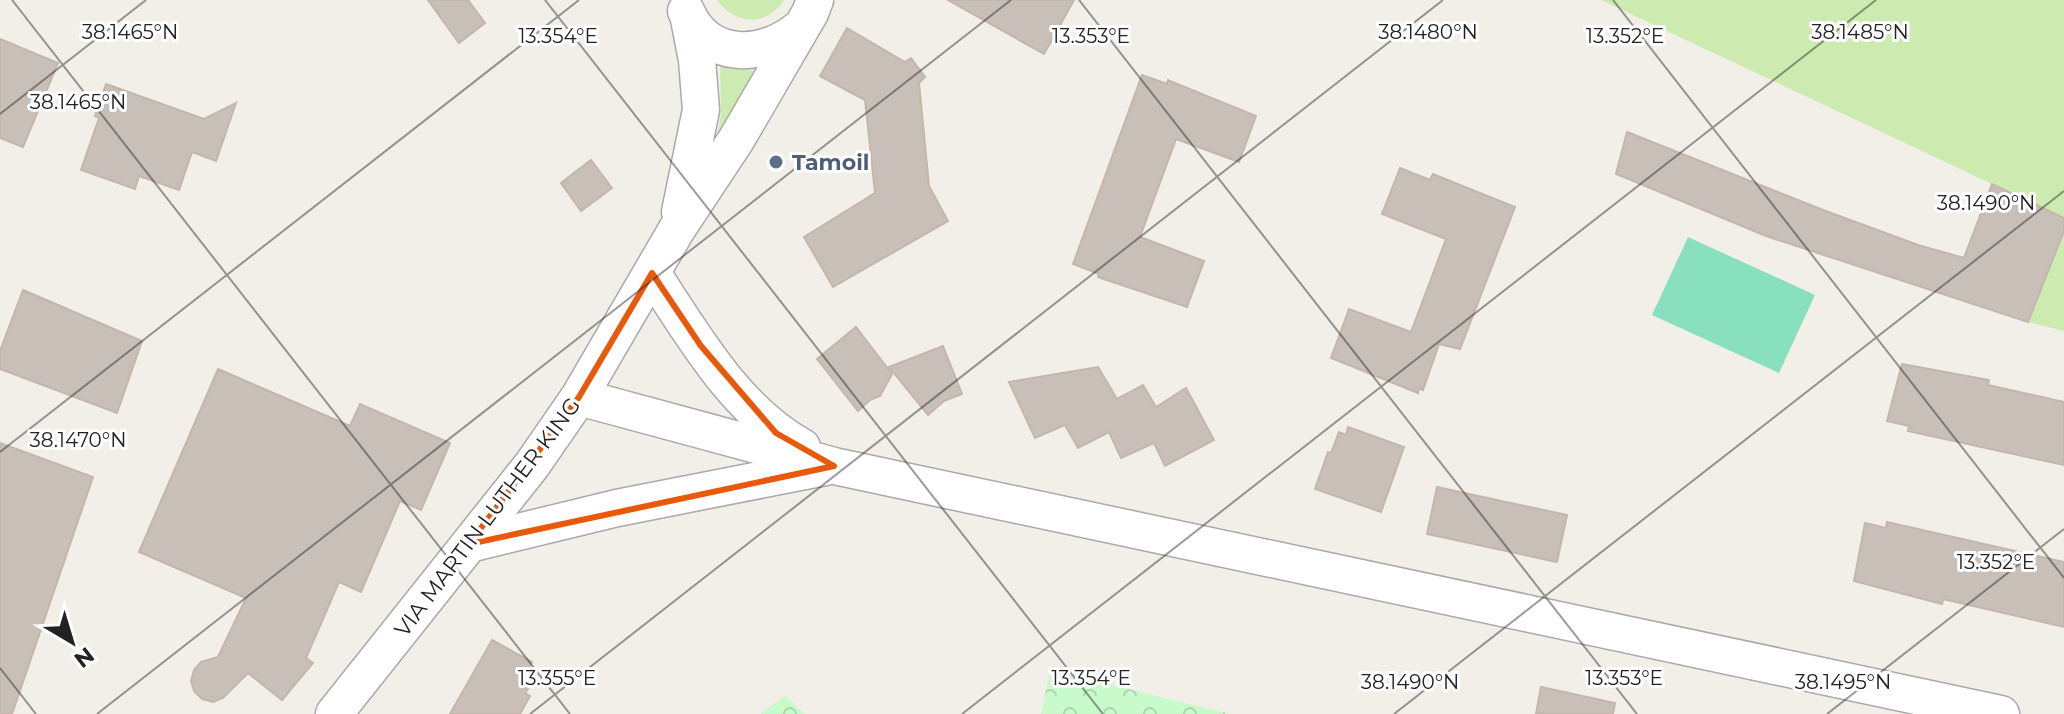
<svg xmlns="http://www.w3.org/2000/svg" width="2064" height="714" font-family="Montserrat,sans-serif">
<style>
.grass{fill:#cdebb0}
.park{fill:url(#park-crowns)}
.pitch{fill:#88e0be}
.building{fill:#c7bfb8;stroke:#c4b6ab;stroke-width:2}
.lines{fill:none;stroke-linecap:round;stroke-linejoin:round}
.minor-casing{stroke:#a9a9a9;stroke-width:39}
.minor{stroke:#fff;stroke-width:36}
.marked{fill:none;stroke:#e8590c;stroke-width:6;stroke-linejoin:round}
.ticks{fill:none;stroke:#222;stroke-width:2;stroke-opacity:0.45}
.service-dot{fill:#5c6f8a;stroke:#fff;stroke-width:3}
.labels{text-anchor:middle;stroke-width:6;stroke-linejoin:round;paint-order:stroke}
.service-label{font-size:22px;font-weight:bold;fill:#4e5e75;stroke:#fff;text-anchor:start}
.street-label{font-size:22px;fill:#222;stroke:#fff}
.ticks-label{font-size:20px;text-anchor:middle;fill:#222;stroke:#fff;stroke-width:6;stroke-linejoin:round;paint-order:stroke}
</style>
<defs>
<pattern id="park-crowns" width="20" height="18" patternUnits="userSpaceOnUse" patternTransform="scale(2)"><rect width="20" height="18" fill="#c8facc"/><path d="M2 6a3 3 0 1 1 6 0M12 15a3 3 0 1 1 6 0" fill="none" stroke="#acd6af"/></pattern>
</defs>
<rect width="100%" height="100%" fill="#f2efe9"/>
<path class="grass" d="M 717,0 L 784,0 C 767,27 735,25 717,0 Z
M 1601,0 L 2064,0 L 2064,218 Z
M 720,63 L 731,69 L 758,71 L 717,136 L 721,115 Z
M 2064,231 L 2064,331 L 2028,322 Z"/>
<path class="park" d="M 1050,670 L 1231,714 L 1041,714 Z
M 785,696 L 805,714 L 760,714 Z"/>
<path class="pitch" d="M 1688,237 L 1815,295 L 1779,373 L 1652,315 Z"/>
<path class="building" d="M 428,0 L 468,0 L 485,23 L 459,43 Z
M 948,0 L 1074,0 L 1044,54 Z
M 847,28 L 905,62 L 911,58 L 925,77 L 919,83 L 929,186 L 948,221 L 833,287 L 804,237 L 875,193 L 865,100 L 820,76 Z
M 0,39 L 58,63 L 23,147 L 0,138 Z
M 1142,75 L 1167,84 L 1168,80 L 1256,116 L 1239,162 L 1176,139 L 1140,237 L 1204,261 L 1187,307 L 1098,277 L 1099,274 L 1073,264 Z
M 106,84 L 204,119 L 236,103 L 216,161 L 192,152 L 179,190 L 139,176 L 135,189 L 81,170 L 99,118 L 95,116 Z
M 1627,132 L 1823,210 L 1918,245 L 1964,258 L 1992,184 L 2064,218 L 2064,231 L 2028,322 L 1766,236 L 1616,174 Z
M 591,160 L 612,188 L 581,211 L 561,183 Z
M 1400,168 L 1430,180 L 1433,174 L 1515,207 L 1460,349 L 1439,344 L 1423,390 L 1419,388 L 1418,393 L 1331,358 L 1349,309 L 1411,332 L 1446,239 L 1382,214 Z
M 23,290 L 142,341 L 117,413 L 0,369 L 0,351 Z
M 856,327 L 892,374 L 880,396 L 870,400 L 858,411 L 817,359 Z
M 943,346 L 962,394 L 944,401 L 928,415 L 889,367 Z
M 1902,364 L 1989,380 L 1988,385 L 2064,402 L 2064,465 L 1908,431 L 1909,426 L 1887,421 Z
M 1098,367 L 1117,399 L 1143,385 L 1156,407 L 1186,388 L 1214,440 L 1165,466 L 1154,443 L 1121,458 L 1109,432 L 1078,448 L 1065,425 L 1035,438 L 1009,382 Z
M 218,369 L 350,426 L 360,404 L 450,443 L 421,510 L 400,501 L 361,592 L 339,582 L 306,658 L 313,663 L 282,700 L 248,673 L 223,698 L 213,702 L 202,699 L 194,691 L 191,681 L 194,670 L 201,662 L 218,657 L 246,598 L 139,552 Z
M 1348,427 L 1404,447 L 1381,512 L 1315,489 L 1328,452 L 1331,453 L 1339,432 L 1346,435 Z
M 0,443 L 93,477 L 12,714 L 0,714 Z
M 1437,487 L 1567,515 L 1557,562 L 1427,534 Z
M 1887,522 L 2064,562 L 2064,627 L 1943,599 L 1942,604 L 1854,581 L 1865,523 L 1886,528 Z
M 492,640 L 532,662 L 520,684 L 528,689 L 525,693 L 530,696 L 520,714 L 450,714 Z
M 1541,687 L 1615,703 L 1613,714 L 1536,714 Z"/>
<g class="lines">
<defs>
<path id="minor" d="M 686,11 C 707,61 764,59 800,28
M 680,212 L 701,110 L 697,60 L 689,19
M 652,273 C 693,335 735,410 802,447
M 579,397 L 834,466 L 2001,714
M 469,544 L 617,508 L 825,467
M 334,714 L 532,465 L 579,397 L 677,229 L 736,140 L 810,13 L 815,0"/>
</defs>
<use href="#minor" class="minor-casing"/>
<use href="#minor" class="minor"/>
</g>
<path class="marked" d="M 652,273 L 701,346 L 776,433 L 834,466 L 469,544 L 579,397 Z"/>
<path class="ticks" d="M 12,0 L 570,714M 545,0 L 1103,714M 1079,0 L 1637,714M 1613,0 L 2064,578M 0,114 L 146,0M 0,452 L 579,0M 0,668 L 36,714M 97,714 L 1011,0M 530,714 L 1443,0M 962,714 L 1876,0M 1394,714 L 2064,191M 1827,714 L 2064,529"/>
<circle class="service-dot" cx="776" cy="162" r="8"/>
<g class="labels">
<g class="service-label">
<text x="792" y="170">Tamoil</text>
</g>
<g class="street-label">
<text transform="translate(487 517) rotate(-53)" y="8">VIA MARTIN LUTHER KING</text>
</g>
</g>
<g class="ticks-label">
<text x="130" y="39">38.1465°N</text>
<text x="1428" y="39">38.1480°N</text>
<text x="1860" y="39">38.1485°N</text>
<text x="558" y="43">13.354°E</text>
<text x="1091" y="43">13.353°E</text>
<text x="1625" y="43">13.352°E</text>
<text x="78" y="109">38.1465°N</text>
<text x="1986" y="210">38.1490°N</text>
<text x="78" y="447">38.1470°N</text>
<text x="1996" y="569">13.352°E</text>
<text x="557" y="685">13.355°E</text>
<text x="1091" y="685">13.354°E</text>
<text x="1624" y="685">13.353°E</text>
<text x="1410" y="689">38.1490°N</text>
<text x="1843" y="689">38.1495°N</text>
</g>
<g transform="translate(72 642) rotate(142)" stroke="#ffffff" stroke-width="6" paint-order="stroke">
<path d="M0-6L14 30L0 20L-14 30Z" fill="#222222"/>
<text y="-12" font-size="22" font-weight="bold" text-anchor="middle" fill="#222222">N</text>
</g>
</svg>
